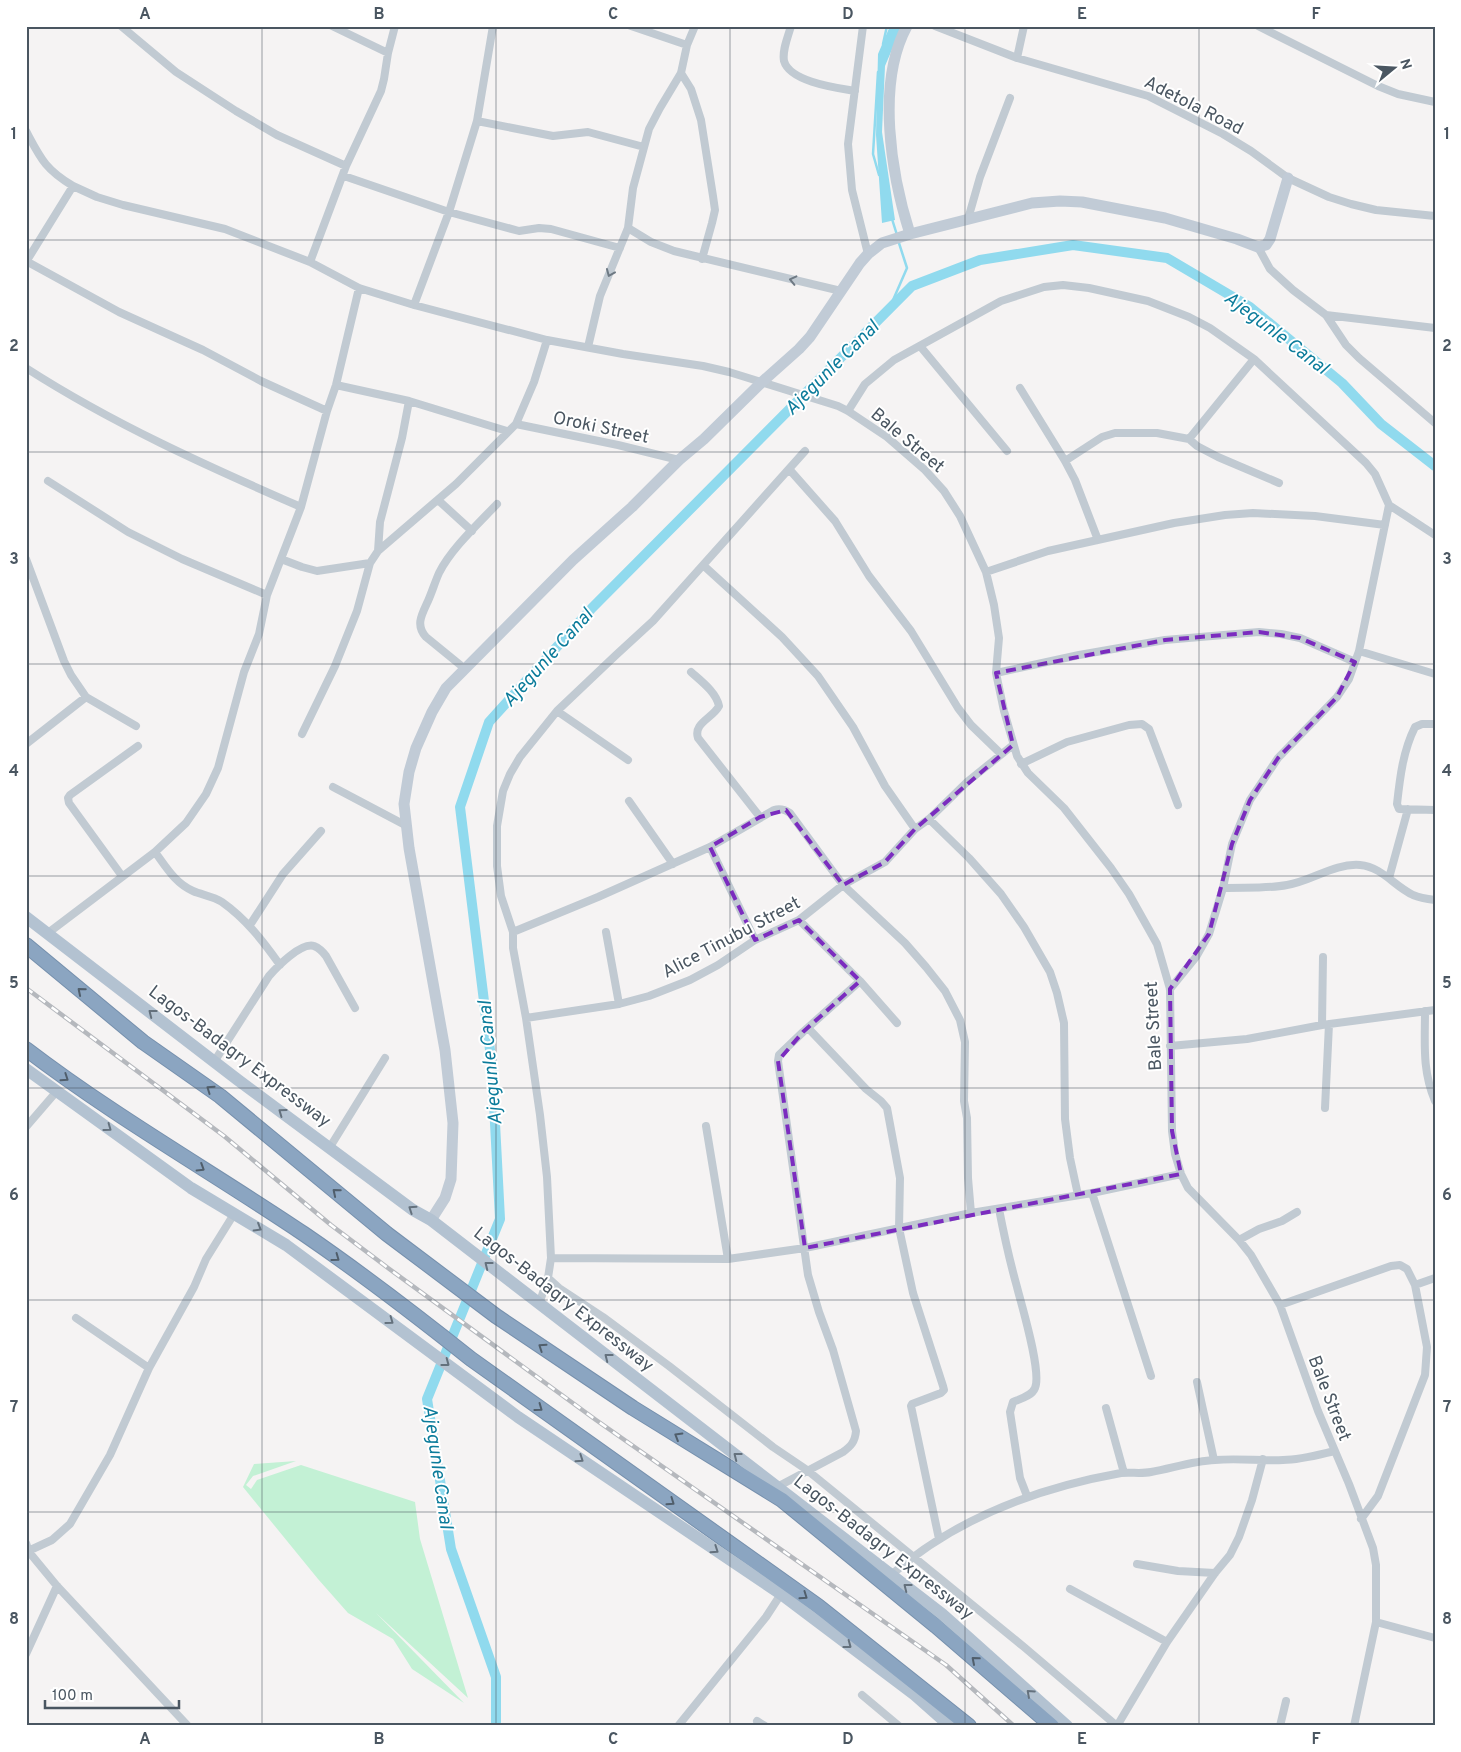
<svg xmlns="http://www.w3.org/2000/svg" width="1461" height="1752" font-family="Overpass,sans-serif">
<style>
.green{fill:#c3f1d5}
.water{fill:#90daee}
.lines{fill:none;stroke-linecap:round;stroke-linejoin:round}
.stream{stroke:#90daee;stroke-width:2.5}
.canal{stroke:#90daee;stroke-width:10}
.highway-casing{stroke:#7690ad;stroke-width:16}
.street{stroke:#c1cad2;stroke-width:8}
.secondary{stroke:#c1cbd6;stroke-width:11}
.primary{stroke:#b3c2d1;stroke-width:12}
.highway{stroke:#8ba5c1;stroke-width:14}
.rail-casing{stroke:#b5b8bd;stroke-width:4.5}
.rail{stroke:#fff;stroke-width:2.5;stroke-dasharray:8;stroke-linecap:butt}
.oneway{stroke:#6e7983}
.oneway2{stroke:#505e6b}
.oneway3{stroke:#64717d}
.marked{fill:none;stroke:#7b2cbf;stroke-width:4;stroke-dasharray:10 6;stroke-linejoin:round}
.grid{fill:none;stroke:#4a5661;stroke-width:1;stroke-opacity:0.55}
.labels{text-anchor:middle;stroke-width:4;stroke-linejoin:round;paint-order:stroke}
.street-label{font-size:18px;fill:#4a5661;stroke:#fff}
.water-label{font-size:19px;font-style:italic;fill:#0c7c9b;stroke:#fff}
.neatline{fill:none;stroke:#4a5661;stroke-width:2}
.grid-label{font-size:16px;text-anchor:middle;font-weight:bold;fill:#4a5661}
</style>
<rect width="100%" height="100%" fill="#f5f3f3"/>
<path class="green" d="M 296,1461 L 253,1476 L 246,1485 L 251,1489 L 257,1480 L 301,1465 L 415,1502 L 420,1539 L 468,1698 L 376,1613 L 464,1703 L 412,1669 L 393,1639 L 348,1613 L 318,1579 L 243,1487 L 254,1464 Z"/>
<path class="water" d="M 890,26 L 902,26 L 885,66 L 882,132 L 895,220 L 882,223 L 876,135 L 878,54 Z"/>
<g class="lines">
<path class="stream" d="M 883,44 L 887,26
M 878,72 L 873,154 L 879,175
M 892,219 L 897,235
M 890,307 L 907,268 L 898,240"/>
<path class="canal" d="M 496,1726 L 496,1677 L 451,1549 L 427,1399 L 500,1219 L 492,1066 L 460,807 L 489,722 L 592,608 L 912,286 L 980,260 L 1073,245 L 1167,258 L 1250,307 L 1342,383 L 1381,424 L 1435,466"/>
<defs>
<path id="highway" d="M 26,945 L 143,1042 L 220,1096 L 387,1234 L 496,1316 L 633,1408 L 782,1500 L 936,1626 L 1052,1726
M 26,1049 C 115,1117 212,1172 304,1234 C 361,1273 417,1316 471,1359 L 818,1606 L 969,1726"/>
</defs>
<use href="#highway" class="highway-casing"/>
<path class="street" d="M 121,26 L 176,72 L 236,111 L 277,135 L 346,166
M 332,26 L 388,53
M 631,26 L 687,45
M 791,26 C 788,37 782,50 784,61 C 790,82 837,88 855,91
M 863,26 L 848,144 L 852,190 L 868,254
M 935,26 L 1017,58 L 1148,96 L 1223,134 L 1251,151 L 1288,178 L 1329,197 L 1351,204 L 1376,210 L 1435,216
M 1258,26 L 1378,86 L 1398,94 L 1435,102
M 1017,58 L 1024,26
M 681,73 L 691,89 L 701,120 L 713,196 L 715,210 L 712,223 L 702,259
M 477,121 L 553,136 L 588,132 L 644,147
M 26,131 C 41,159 45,169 73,186
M 344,176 L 449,212 L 519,231 L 539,228 L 551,229 L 620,248
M 968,219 L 980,177 L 1010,98
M 628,228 L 651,242 L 674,251 L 841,291
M 1258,247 L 1270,269 L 1293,290 L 1326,315 L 1346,345 L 1359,358 L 1435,423
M 26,261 L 119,312 L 203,350 L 261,381 L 327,411
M 26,262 L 73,186 L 97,197 L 123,205 L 225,229 L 310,262 L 359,288 L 414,305 L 547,340 L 623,354 L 703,366 L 729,372 L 838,406 L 848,411 L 887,437 L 925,470 L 944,491 L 960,516 L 986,572 L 994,605 L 999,638 L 996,673 L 1004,711 L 1017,756 L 1028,773 L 1064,808 L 1111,868 L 1129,894 L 1157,944 L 1170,989 L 1172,1131 L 1175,1154 L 1181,1174 L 1188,1188 L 1239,1240 L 1251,1255 L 1280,1305 L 1318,1411 L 1349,1484 L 1373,1548 L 1376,1565 L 1376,1622 L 1354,1726
M 310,262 L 346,166 L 381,91 L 384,79 L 388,53 L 395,26
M 414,305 L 449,212 L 477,121 L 493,26
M 1326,315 L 1435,328
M 920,346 L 1007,451
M 588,347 L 600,296 L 628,228 L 633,188 L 649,129 L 660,108 L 681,73 L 687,45 L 695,26
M 26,368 C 113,424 207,466 301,507
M 336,385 L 409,401 L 507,431
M 1020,388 L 1065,461 L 1075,480 L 1098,540
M 848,411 L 865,384 L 894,360 L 1001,301 L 1044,287 L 1063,285 L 1089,288 L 1148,301 L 1189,317 L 1210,328 L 1254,359 L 1366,463 L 1375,474 L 1389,505 L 1359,651 L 1349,679 L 1337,697 L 1278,758 L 1250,800 L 1232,844 L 1223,888 L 1209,934 L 1196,957 L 1170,989
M 516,424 L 618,445 L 679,460
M 1189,439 L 1254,359
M 805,451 L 653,621 L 616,655 L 557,711 L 520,757 L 510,774 L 503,791 L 497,826 L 497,866 L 501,896 L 513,932 L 513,948 L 526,1018 L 540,1115 L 547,1177 L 551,1258 L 548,1278 L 559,1288 L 603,1317 L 669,1366 L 773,1447 L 807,1470 L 1024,1647 L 1117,1726
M 1065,461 L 1102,437 L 1115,433 L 1157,433 L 1189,439 L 1197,446 L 1218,457 L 1279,483
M 789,469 L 835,521 L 869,576 L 911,631 L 958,708 L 971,725 L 1001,754
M 48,481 L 128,532 L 182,559 L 267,595
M 438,500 L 472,531
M 1389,505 L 1435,535
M 378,551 L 456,484 L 516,424 L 534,382 L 547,340
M 26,559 L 64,661 L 71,675 L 86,697 L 136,726
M 281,559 L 302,567 L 317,571 L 370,563
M 703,565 L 782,637 L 818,676 L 853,727 L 885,786 L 915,829
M 986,572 L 1048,551 L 1174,523 L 1225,515 L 1253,513 L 1315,516 L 1385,525
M 1359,651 L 1435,674
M 464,668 L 426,637 C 415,625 422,614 428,601 C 432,592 435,582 439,573 C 451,549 478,524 497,504
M 691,672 C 701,681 716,692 719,706 C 713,718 693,723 698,738 L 760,817
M 996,673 L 1079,655 L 1165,640 L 1259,632 L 1281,634 L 1300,638 L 1355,662
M 557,711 L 628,760
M 1435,724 L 1422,724 L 1415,727 C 1403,751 1400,777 1397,804 L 1399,809 L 1435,810
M 302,734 L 335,666 L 357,611 L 370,563 L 378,551 L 380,522 L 402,438 L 409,401
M 26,744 L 86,697
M 1021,764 L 1067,742 L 1129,725 L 1142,724 L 1149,729 L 1178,805
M 333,787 L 405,825
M 629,801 L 673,864
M 929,819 L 969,858 L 1001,894 L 1024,927 L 1050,972 L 1057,993 L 1064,1023 L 1065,1119 L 1070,1158 L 1078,1195
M 710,847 L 755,940
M 155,852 C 166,867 175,883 193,891 C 202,895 213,896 222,902 C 246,919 263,941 280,965
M 122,876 L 69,803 L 68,798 L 70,795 L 138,746
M 1389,878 L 1408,809
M 1223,888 C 1244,887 1266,889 1287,885 C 1312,881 1334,863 1360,865 C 1382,867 1394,886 1413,895 C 1420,898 1427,899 1435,900
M 799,920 L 860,981 L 897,1023
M 250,925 L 283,874 L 321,831
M 513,932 L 598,897 L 710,847 L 774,810 C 780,808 784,809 790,813 L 843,885 L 905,943 L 926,967 L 945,991 L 960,1020 L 965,1042 L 964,1101 L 967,1118 L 968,1178 L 971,1213
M 606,932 L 619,1004
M 48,933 L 155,852 L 186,823 L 206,794 L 218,768 L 244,672 L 259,634 L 267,595 L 301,507 L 327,411 L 336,385 L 359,288
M 1425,1011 C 1425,1044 1422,1070 1435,1101
M 526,1018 L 619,1004 L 649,996 L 690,980 L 718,965 L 755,940 L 799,920 L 843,885 L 885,862 L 915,829 L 929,819 L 967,782 L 1013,745
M 1322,1025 L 1323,957
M 808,1028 L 866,1089 L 881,1101 L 887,1108 L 900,1178 L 899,1228 L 913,1293 L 943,1386 L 944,1390 L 941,1393 L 912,1404 L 911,1406 L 939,1539
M 1170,1046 L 1247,1039 L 1322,1025 L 1435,1010
M 214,1062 L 269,976 C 277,967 301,942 314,946 C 319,948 323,952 326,956 L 355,1008
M 1325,1108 L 1329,1024
M 706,1126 L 728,1259
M 26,1127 L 57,1091
M 330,1147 L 385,1058
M 1092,1193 L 1151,1376
M 999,1209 C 1004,1235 1010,1262 1017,1287 C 1022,1307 1042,1372 1035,1388 C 1032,1396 1020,1399 1013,1402 L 1010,1412 L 1020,1478 L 1027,1496
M 1239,1240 L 1259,1229 L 1282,1221 L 1297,1212
M 551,1258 L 728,1259 L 805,1248 L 971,1213 L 1092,1193 L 1181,1174
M 1415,1285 L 1435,1278
M 539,1304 L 548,1278
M 1280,1305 L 1391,1266 L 1400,1265 L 1407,1269 L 1415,1285 L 1427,1347 L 1425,1375 L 1378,1496 L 1361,1519
M 76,1318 L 149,1368
M 1197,1382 L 1214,1460
M 1106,1408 L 1124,1473
M 777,1487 L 843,1452 C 851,1446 855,1442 856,1431 L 833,1350 L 819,1312 L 808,1275 L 778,1061 L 779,1055 L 803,1032 L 860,981
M 26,1543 L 29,1552 L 57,1586 L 188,1726
M 26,1552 L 52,1540 L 70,1524 L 110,1455 L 149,1368 L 194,1287 L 206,1259 L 234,1214
M 1137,1564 L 1178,1571 L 1215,1573
M 891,1575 C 956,1518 1037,1488 1121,1473 C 1131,1472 1141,1474 1151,1472 C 1173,1468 1193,1461 1215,1460 C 1238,1458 1260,1461 1283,1460 C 1301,1460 1318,1455 1335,1451
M 1070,1589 L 1167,1642
M 1376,1622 L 1435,1638
M 26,1654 L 57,1586
M 862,1695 L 899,1726
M 757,1721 L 765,1726
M 678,1726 L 766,1617 L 781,1594
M 1117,1726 L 1167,1642 L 1215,1573 L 1230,1555 L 1239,1537 L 1252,1500 L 1263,1459
M 1280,1726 L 1286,1701"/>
<path class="secondary" d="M 907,26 C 876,83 891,174 910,234
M 431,1220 L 445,1198 L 451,1179 L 453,1123 L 445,1050 L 409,848 L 404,804 L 409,772 L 416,748 L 432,712 L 446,688 L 573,560 L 632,507 L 679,460 L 704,439 L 762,382 L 799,349 L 810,337 L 860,263 L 868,254 L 882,243 L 910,234 L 1032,203 L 1060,201 L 1082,202 L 1165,218 L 1237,239 L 1258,247 L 1266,245 L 1270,239 L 1288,178"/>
<path class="primary" d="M 26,917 L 238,1080 L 413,1210 L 431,1220 L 942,1614 L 1067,1726
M 26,1069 L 191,1188 L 286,1245 L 518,1417 L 781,1594 L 915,1695 L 950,1726"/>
<use href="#highway" class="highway"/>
<defs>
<path id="rail" d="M 26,988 L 224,1136 L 331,1225 L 388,1268 L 596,1420 L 946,1665 L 1014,1726"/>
</defs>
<use href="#rail" class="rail-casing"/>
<use href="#rail" class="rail"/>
</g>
<defs><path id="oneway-chevron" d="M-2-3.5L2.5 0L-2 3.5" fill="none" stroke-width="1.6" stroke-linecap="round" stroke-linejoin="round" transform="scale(1.25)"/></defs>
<g class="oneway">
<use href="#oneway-chevron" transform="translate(610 273) rotate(113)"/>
<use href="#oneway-chevron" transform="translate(793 280) rotate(-167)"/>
</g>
<g class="oneway2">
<use href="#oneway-chevron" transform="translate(81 991) rotate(-140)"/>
<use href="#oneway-chevron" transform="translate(65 1078) rotate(34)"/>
<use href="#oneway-chevron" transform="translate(210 1089) rotate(-145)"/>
<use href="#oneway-chevron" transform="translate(201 1168) rotate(32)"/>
<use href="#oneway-chevron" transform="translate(336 1192) rotate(-140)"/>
<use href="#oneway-chevron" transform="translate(336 1258) rotate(36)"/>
<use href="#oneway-chevron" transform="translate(542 1347) rotate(-146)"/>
<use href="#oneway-chevron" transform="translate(539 1408) rotate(36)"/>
<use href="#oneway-chevron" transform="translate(678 1436) rotate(-149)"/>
<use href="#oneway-chevron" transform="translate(671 1502) rotate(35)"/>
<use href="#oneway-chevron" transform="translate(804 1596) rotate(35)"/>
<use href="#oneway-chevron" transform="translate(975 1660) rotate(-139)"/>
</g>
<g class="oneway3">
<use href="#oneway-chevron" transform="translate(152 1013) rotate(-142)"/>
<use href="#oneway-chevron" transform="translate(282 1112) rotate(-144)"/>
<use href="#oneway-chevron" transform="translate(108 1128) rotate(36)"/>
<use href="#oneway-chevron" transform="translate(412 1209) rotate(-146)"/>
<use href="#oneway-chevron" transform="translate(258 1228) rotate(31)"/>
<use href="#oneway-chevron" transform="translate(488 1265) rotate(-142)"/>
<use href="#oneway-chevron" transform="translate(390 1321) rotate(36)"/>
<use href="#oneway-chevron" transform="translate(608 1357) rotate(-142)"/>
<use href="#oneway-chevron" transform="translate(446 1363) rotate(37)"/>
<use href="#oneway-chevron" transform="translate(737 1456) rotate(-142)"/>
<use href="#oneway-chevron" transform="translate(580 1459) rotate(34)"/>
<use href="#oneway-chevron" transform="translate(715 1550) rotate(34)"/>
<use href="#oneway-chevron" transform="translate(907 1587) rotate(-142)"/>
<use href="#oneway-chevron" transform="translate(848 1645) rotate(37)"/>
<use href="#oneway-chevron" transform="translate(1030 1693) rotate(-138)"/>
</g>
<path class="marked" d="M 1259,632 L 1300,638 L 1355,662 L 1337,697 L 1278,758 L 1250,800 L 1232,844 L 1209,934 L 1170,989 L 1172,1131 L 1181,1174 L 805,1248 L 778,1061 L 803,1032 L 860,981 L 799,920 L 755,940 L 710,847 L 760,817 L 786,810 L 843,885 L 885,862 L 915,829 L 1013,745 L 996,673 L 1165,640 Z"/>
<path class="grid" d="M 262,26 L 262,1726M 496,26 L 496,1726M 730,26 L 730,1726M 965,26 L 965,1726M 1199,26 L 1199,1726M 26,240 L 1435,240M 26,452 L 1435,452M 26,664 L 1435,664M 26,876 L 1435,876M 26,1088 L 1435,1088M 26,1300 L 1435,1300M 26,1512 L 1435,1512"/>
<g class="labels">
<g class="street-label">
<text transform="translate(1194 105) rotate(27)" y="6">Adetola Road</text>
<text transform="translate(601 427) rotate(12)" y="6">Oroki Street</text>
<text transform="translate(908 440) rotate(40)" y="6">Bale Street</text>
<text transform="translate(731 937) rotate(-28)" y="6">Alice Tinubu Street</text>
<text transform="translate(1153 1026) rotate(-93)" y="6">Bale Street</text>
<text transform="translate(240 1056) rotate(37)" y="6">Lagos-Badagry Expressway</text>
<text transform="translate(564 1299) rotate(38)" y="6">Lagos-Badagry Expressway</text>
<text transform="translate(1330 1398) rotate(69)" y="6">Bale Street</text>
<text transform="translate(884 1547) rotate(38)" y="6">Lagos-Badagry Expressway</text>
</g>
<g class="water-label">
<text transform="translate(1277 332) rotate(37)" y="7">Ajegunle Canal</text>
<text transform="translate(831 367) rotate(-45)" y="7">Ajegunle Canal</text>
<text transform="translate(547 657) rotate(-48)" y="7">Ajegunle Canal</text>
<text transform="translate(489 1063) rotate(-95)" y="7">Ajegunle Canal</text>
<text transform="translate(439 1467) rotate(82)" y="7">Ajegunle Canal</text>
</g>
</g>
<rect width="1461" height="1752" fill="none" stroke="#ffffff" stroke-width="55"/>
<g transform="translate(1394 68) rotate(72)" stroke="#ffffff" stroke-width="4" paint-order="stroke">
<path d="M0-4L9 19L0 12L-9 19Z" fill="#4a5661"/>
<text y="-8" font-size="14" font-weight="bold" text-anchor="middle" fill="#4a5661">N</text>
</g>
<path d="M45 1700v8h134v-8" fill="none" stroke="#4a5661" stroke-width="2.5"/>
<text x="52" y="1700" font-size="15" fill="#4a5661" stroke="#ffffff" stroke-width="4" paint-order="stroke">100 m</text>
<rect x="28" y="28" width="1406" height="1696" class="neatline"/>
<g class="grid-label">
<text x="145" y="19">A</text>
<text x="379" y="19">B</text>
<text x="613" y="19">C</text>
<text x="848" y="19">D</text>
<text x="1082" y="19">E</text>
<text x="1316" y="19">F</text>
<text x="14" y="139">1</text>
<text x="1447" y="139">1</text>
<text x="14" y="351">2</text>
<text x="1447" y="351">2</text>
<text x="14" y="564">3</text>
<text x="1447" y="564">3</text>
<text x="14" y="776">4</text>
<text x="1447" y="776">4</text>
<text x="14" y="988">5</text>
<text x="1447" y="988">5</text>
<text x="14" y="1200">6</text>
<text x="1447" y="1200">6</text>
<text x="14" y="1412">7</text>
<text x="1447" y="1412">7</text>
<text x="14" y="1624">8</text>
<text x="1447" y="1624">8</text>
<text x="145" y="1744">A</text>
<text x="379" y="1744">B</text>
<text x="613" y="1744">C</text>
<text x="848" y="1744">D</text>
<text x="1082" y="1744">E</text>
<text x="1316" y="1744">F</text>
</g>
</svg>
